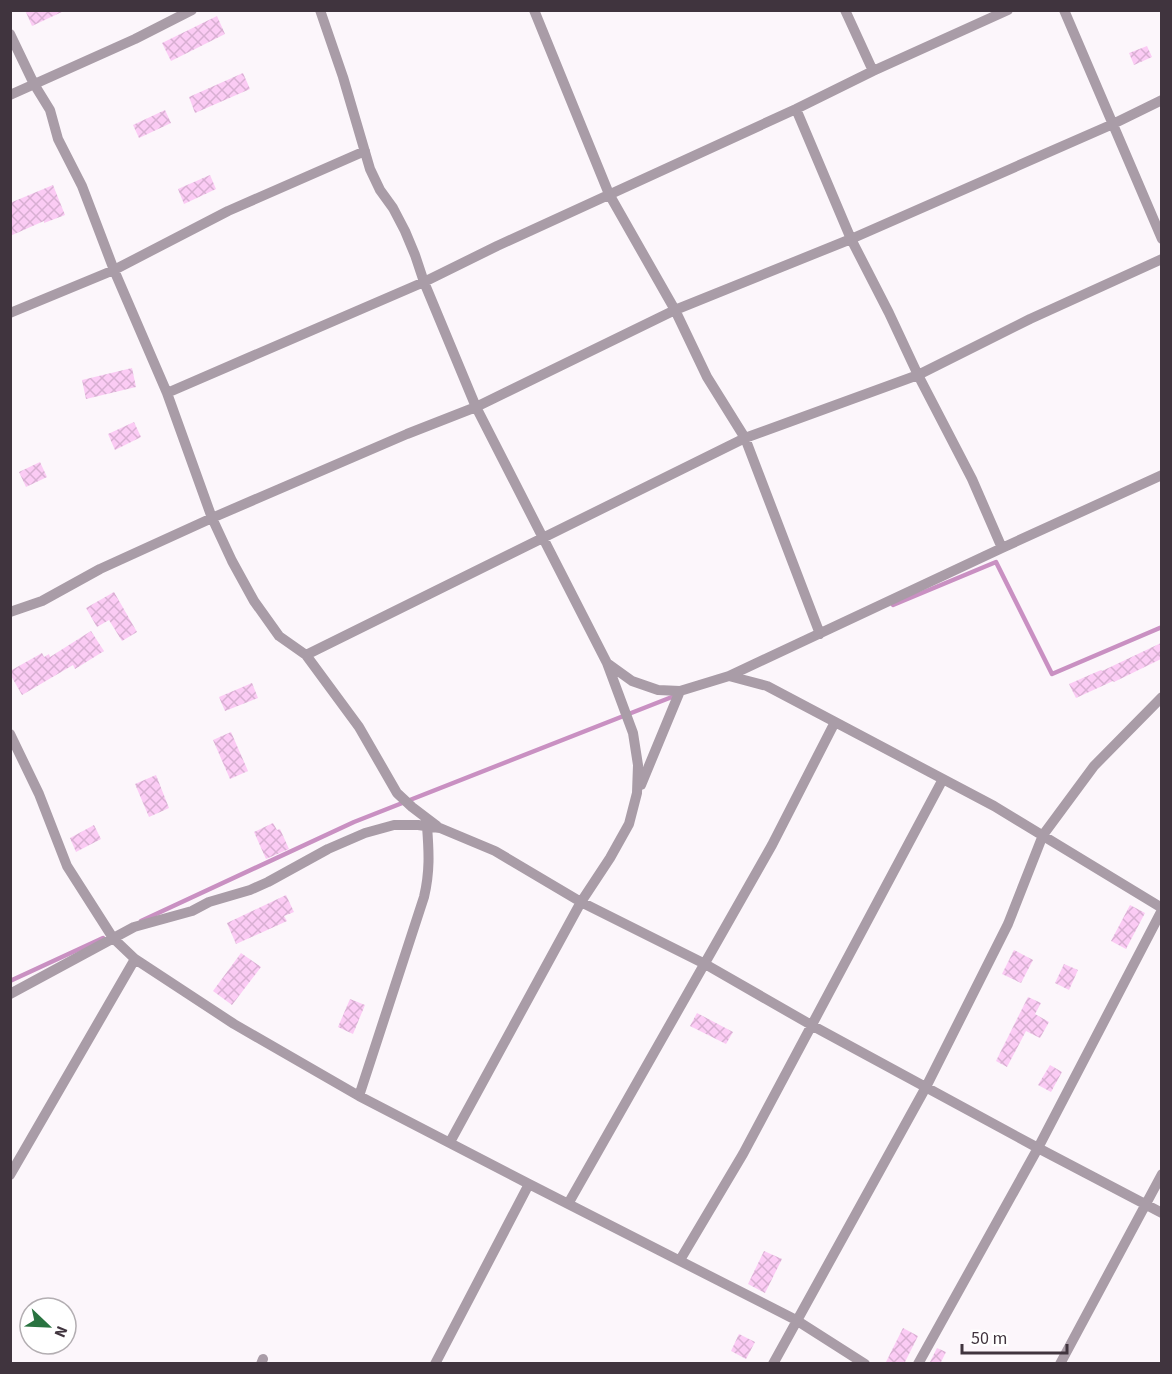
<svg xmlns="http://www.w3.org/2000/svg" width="1172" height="1374" font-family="'Source Sans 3',sans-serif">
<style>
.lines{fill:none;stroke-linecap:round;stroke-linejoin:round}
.stream{stroke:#c990c2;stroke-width:4.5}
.building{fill:url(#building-cross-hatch)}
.minor{stroke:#a99ca7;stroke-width:10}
</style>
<defs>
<pattern id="building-cross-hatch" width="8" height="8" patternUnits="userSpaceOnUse" patternTransform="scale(1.5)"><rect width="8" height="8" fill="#fbcbf4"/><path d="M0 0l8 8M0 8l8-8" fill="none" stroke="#d8afd2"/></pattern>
</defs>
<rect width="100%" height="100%" fill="#fcf6fb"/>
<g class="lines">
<path class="stream" d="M 893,605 L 996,562 L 1052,674 L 1162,627
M 141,921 L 354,822 L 677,695
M 10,981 L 103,938"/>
</g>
<path class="building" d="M 25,10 L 66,10 L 32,26 Z
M 217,16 L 225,34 L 171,61 L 162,43 Z
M 1147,46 L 1152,57 L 1134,65 L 1129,53 Z
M 243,73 L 250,89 L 195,113 L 189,97 Z
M 165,110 L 171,123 L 139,138 L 133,125 Z
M 210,175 L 216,189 L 184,204 L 178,189 Z
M 53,185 L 65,215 L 44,223 L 44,221 L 10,236 L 10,203 Z
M 132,368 L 136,387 L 86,399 L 82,380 Z
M 134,422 L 141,437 L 115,450 L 108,434 Z
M 40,462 L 47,477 L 26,487 L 19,472 Z
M 114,592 L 137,632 L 122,641 L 109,620 L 97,627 L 86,608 Z
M 91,631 L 104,651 L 75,669 L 73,665 L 22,695 L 10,674 L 10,671 L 42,653 L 44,657 L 49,654 L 50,657 Z
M 1161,643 L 1161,659 L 1114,682 L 1113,681 L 1076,698 L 1069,684 L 1101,670 L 1102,671 Z
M 252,683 L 258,698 L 225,711 L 219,697 Z
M 231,732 L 248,771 L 230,779 L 213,740 Z
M 156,775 L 169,808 L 149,817 L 135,784 Z
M 273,823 L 277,830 L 280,829 L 289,849 L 266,859 L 254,832 Z
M 94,825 L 101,839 L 76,852 L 70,838 Z
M 286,895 L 294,912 L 284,916 L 287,921 L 236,944 L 227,923 Z
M 1130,905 L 1145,913 L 1126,949 L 1111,941 Z
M 1014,950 L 1033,960 L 1021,983 L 1002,974 Z
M 241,953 L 261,967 L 232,1005 L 213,991 Z
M 1064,964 L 1078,970 L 1069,990 L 1055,983 Z
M 1028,997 L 1041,1003 L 1035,1014 L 1049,1022 L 1040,1038 L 1026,1031 L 1007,1067 L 996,1061 Z
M 350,999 L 365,1005 L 353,1034 L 338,1027 Z
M 697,1013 L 733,1032 L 726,1044 L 690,1026 Z
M 1050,1065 L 1062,1072 L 1051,1092 L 1038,1085 Z
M 764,1251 L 782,1259 L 765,1293 L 748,1284 Z
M 903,1328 L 918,1336 L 904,1364 L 885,1364 Z
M 739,1334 L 755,1342 L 746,1359 L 731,1351 Z
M 937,1348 L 946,1352 L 940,1364 L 929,1364 Z"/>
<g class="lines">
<path class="minor" d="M 320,10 L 343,77 L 370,169 L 380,190 L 393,208 L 405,231 L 415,255 L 424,282 L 476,407 L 607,663 L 633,733 L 638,765 L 637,793 L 629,824 L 610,858 L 581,902 L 450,1142
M 534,10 L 609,194 L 675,310 L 707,377 L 745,438 L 820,634
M 845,10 L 873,71
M 1064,10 L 1162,239
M 10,34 L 34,84 L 50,110 L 58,139 L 82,186 L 114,270 L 167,393 L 212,518 L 232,561 L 254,601 L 279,636 L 306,655 L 359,727 L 397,793 L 412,807 L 437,826
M 10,95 L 135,39 L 192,10
M 796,109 L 851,239 L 889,313 L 918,375 L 972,479 L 1002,548
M 10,313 L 114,270 L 228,211 L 365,151
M 167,393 L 424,282 L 497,246 L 796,109 L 873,71 L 1008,10
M 10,612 L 42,601 L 100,569 L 212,518 L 407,434 L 476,407 L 675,310 L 851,239 L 1113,124 L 1162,100
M 306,655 L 745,438 L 918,375 L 1030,319 L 1162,259
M 607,663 L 632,681 L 658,690 L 680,691 L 729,676 L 767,686 L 994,806 L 1162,908
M 729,676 L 1002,548 L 1162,475
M 10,734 L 39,794 L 67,866 L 113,938 L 135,959 L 234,1024 L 359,1096 L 529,1184 L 796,1320 L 865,1364
M 641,785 L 680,691
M 10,994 L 134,927 L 192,911 L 209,902 L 250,890 L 268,882 L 328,849 L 365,833 L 394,825 L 418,825 L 440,828 L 495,851 L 581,902 L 705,964 L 813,1026 L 1038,1148 L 1162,1213
M 359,1096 L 424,897 C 430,872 429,852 427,826
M 10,1175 L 135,959
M 568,1204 L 772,845 L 835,722
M 680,1260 L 743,1154 L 943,779
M 261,1364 L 263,1359
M 435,1364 L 529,1184
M 773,1364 L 926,1087 L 1008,924 L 1043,835 L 1094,766 L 1162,697
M 918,1364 L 1038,1148 L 1162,910
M 1060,1364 L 1162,1174"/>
</g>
<rect width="1172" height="1374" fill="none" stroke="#40343e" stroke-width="24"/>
<g transform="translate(48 1326) rotate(113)"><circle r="28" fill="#ffffff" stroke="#b3aeb2" stroke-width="1.5"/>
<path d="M0-4.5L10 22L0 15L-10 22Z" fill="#297340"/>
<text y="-9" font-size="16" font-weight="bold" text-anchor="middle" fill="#40343e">N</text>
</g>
<path d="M962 1344v9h105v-9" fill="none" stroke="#40343e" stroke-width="3"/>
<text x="971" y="1344" font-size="18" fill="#40343e" stroke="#ffffff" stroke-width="4.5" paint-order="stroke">50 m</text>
</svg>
